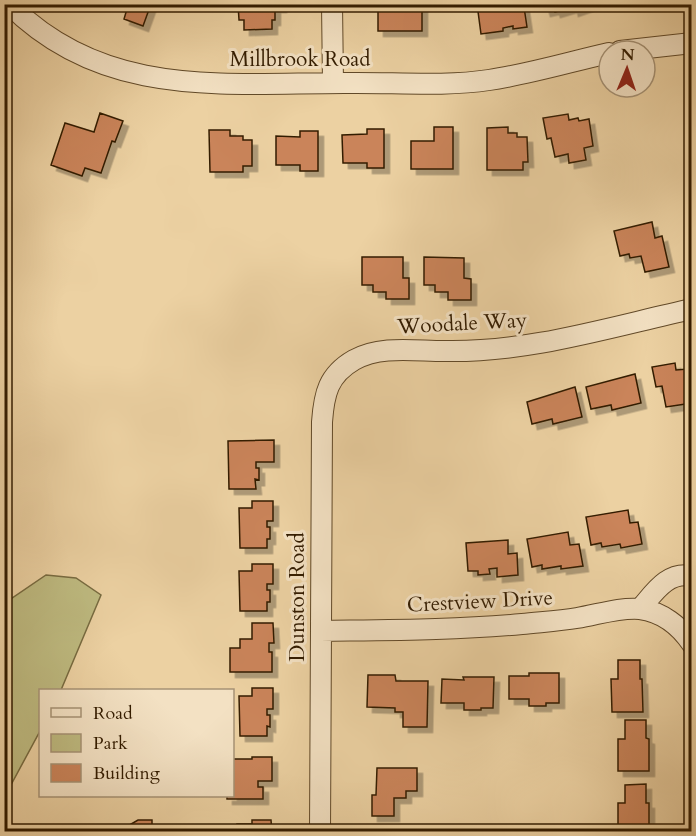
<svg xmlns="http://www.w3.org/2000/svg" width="696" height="836" font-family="Cardo,serif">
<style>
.green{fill:#beba80;stroke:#786b40;stroke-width:1.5}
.building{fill:#ca845a;stroke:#331c00;stroke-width:1.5;filter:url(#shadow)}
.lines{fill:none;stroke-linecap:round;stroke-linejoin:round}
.minor-casing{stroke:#614928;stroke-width:22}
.minor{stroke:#f3e1c3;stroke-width:20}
.labels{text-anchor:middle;stroke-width:6;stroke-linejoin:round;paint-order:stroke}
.street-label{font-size:21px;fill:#331c00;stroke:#f3e1c3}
</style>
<defs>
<filter id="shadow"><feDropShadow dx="5.5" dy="5.5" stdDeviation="0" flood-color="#0004"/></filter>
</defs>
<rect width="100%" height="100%" fill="#ecd1a2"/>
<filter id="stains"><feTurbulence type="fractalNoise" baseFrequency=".00333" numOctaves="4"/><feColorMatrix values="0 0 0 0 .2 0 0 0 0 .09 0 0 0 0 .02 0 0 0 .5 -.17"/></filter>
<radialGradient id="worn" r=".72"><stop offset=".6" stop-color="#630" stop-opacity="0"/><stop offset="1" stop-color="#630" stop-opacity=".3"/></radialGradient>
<path class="green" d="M 46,575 L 76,578 L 101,595 L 61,690 L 40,690 L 40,731 L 5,796 L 5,603 Z"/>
<path class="building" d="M 151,4 L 143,26 L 124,19 L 127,9 L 116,5 Z
M 238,4 L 281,4 L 281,7 L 275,7 L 275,20 L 272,20 L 272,29 L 244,30 L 244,20 L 239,20 Z
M 385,4 L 422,4 L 422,31 L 378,31 L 378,10 L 385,10 Z
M 477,4 L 517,4 L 518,8 L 524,7 L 527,27 L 513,29 L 513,26 L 503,28 L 503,31 L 481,34 Z
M 543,4 L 593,4 L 573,11 L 572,7 L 555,12 L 554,9 L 545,11 Z
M 100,113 L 123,121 L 115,142 L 112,141 L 101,173 L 85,168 L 82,176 L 51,165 L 65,123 L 94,132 Z
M 568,114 L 569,120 L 578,118 L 579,121 L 589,119 L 593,146 L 584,148 L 586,160 L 569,163 L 568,154 L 555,157 L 551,138 L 547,139 L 543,118 Z
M 434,127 L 453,127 L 453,169 L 411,169 L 411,141 L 434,141 Z
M 508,127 L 508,133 L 517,133 L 517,137 L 527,137 L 528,162 L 523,162 L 523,170 L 487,170 L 487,128 Z
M 367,129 L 384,129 L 384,168 L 367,168 L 367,163 L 343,163 L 342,135 L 367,134 Z
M 209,130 L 230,130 L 230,136 L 243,136 L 243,140 L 252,140 L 252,166 L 243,166 L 243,172 L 210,172 Z
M 300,131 L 318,131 L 318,171 L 300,171 L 300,165 L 276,165 L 276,136 L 300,137 Z
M 652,222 L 655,238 L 662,236 L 669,267 L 645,272 L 641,256 L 630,258 L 629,254 L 620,256 L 614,231 Z
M 362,257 L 403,257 L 403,278 L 409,278 L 409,299 L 386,299 L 386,292 L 373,292 L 373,285 L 362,285 Z
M 424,257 L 464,258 L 464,278 L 471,279 L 471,300 L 448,300 L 448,292 L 435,292 L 435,285 L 424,285 Z
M 675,363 L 676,370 L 688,369 L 689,374 L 692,373 L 692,403 L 666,407 L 662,386 L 656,387 L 652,367 Z
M 635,374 L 641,403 L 612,410 L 611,405 L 591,409 L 586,387 Z
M 575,387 L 582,417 L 553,424 L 552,419 L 532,424 L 527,402 Z
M 274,440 L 274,462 L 256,462 L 256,468 L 259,468 L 259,480 L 255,479 L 256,489 L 229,489 L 228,441 Z
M 252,501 L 273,501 L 273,521 L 267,521 L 267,527 L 270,527 L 270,539 L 267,539 L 267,548 L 240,548 L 239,508 L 252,508 Z
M 628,510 L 630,523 L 638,522 L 642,544 L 621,548 L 620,544 L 602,547 L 601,543 L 591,545 L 586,517 Z
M 568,532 L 570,545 L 579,544 L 583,566 L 561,569 L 561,566 L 542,569 L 542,565 L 532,567 L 527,539 Z
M 508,540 L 508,554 L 517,553 L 518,575 L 497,577 L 497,568 L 489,569 L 490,574 L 478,575 L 478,571 L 468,571 L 466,543 Z
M 252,564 L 273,564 L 273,584 L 267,584 L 267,590 L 270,590 L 270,602 L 267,602 L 267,611 L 240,611 L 239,571 L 252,571 Z
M 252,623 L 273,623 L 274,643 L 269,643 L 269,652 L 272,652 L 272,672 L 230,672 L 230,648 L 240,648 L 240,639 L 252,639 Z
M 618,660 L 640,660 L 640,679 L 642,679 L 643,712 L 612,712 L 611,679 L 618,679 Z
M 529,673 L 559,673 L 559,703 L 546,703 L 546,706 L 529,706 L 529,699 L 509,699 L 509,676 L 529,676 Z
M 368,675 L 395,675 L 396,681 L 428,681 L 427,727 L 403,727 L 403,712 L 395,712 L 395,708 L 367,707 Z
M 463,677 L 494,677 L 493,708 L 481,708 L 481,710 L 464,710 L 464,703 L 441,703 L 442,679 L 464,680 Z
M 252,688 L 273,688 L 273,709 L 267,709 L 267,715 L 270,715 L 270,727 L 267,726 L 267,736 L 240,736 L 239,696 L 252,696 Z
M 625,720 L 646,720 L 646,738 L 649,739 L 649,771 L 618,771 L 618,739 L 625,739 Z
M 252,757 L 272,757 L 272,781 L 258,781 L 258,787 L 263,787 L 263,799 L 227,799 L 227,796 L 232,796 L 232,759 L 252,759 Z
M 377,768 L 417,768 L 417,791 L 406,791 L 406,798 L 394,798 L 394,816 L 372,816 L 372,795 L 376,795 Z
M 646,784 L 646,803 L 649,803 L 649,832 L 618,832 L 618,803 L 625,803 L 625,785 Z
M 138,820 L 152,820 L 152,832 L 126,832 L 126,827 Z
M 252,820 L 271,820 L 272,832 L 237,832 L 237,824 L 252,824 Z"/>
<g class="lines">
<defs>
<path id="minor" d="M 9,4 C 103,99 223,83 344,83 C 391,82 443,87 489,80 C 530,74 569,62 609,53
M 332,4 L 333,83
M 620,51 L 692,43
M 640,609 C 654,593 667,571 692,576
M 321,631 C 388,630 455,630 522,624 C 540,622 559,621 577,618 C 597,615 619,607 640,609 C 662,612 680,626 692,644
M 320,832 L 322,422 C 324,394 328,375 354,360 C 380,345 415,351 444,351 C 528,353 610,327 692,309"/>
</defs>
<use href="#minor" class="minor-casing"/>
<use href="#minor" class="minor"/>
</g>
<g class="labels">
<g class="street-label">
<text x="300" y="66">Millbrook Road</text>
<text transform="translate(462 323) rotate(-3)" y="7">Woodale Way</text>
<text transform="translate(297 597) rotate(-90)" y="7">Dunston Road</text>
<text transform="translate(480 601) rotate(-3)" y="7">Crestview Drive</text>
</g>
</g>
<rect width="696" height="836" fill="none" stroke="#ecd1a2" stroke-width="24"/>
<rect x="6" y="6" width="684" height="824" fill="none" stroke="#331c00" stroke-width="3"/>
<rect x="12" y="12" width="672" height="812" fill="none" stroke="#331c00" stroke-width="1.5"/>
<rect x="39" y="689" width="195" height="108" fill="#f3e1c3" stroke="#a69275" stroke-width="1.5"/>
<rect x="51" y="708" width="30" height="9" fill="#f3e1c3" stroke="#a69275" stroke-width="1.5"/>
<text x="93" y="719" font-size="18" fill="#331c00">Road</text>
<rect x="51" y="734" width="30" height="18" fill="#beba80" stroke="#a69275" stroke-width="1.5"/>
<text x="93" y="749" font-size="18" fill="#331c00">Park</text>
<rect x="51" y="764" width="30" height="18" fill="#ca845a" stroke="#a69275" stroke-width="1.5"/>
<text x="93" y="779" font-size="18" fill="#331c00">Building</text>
<g transform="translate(627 69) rotate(2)"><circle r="28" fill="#f3e1c3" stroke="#a69275" stroke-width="1.5"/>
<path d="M0-4.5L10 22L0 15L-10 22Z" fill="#8f2418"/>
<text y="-9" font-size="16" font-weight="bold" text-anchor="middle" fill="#331c00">N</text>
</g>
<rect width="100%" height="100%" filter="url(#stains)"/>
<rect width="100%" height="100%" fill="url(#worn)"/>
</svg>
